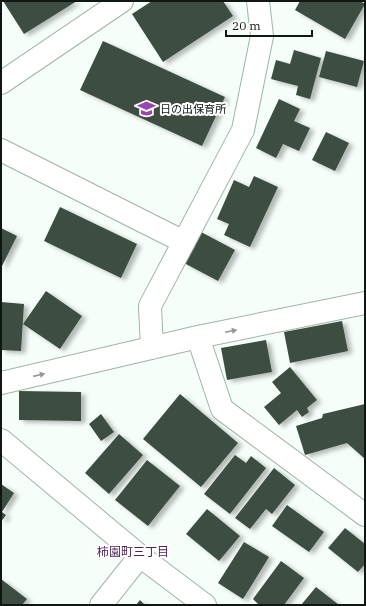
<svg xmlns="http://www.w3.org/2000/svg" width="366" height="606" font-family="'IBM Plex Serif','Noto Sans JP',serif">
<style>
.building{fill:#3c4e42;filter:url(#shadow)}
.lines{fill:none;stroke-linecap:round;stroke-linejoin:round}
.minor-casing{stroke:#a0b4a6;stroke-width:24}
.minor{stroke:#fff;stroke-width:22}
.oneway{fill:#939794}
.labels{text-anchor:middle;stroke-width:4;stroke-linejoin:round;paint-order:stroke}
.poi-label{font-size:11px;fill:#101712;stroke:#fff;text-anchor:start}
.neighbourhood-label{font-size:12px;fill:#4d2459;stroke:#fff}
</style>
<defs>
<filter id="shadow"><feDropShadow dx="4.5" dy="2.5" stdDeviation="2" flood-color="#0004"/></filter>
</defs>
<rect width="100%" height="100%" fill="#f5fef8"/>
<path class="building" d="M 3,1 L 77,1 L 24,34 Z
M 152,1 L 223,1 L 233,16 L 163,62 L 132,14 Z
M 300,1 L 360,1 L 365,4 L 345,39 L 295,10 Z
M 103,41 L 225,97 L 202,146 L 80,90 Z
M 294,50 L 321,58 L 310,99 L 296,95 L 298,86 L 271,79 L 276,60 L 290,64 Z
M 326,51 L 364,61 L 357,87 L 319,77 Z
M 279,99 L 300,109 L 294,121 L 310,128 L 299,151 L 283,144 L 276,158 L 256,148 Z
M 326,132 L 349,143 L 335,171 L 312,160 Z
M 254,176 L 278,187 L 250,247 L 224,235 L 229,224 L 217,219 L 234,180 L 249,187 Z
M 60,207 L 137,244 L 121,278 L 44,241 Z
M 1,228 L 17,236 L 1,268 Z
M 201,232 L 235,250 L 218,281 L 184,263 Z
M 46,291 L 82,316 L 60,349 L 23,324 Z
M 1,302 L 24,304 L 21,351 L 1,350 Z
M 342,321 L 348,351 L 290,363 L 284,332 Z
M 266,340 L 272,372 L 227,380 L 221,348 Z
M 290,367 L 317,400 L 307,408 L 309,412 L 302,417 L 297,410 L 279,425 L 264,407 L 281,393 L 272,382 Z
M 19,391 L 81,392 L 81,421 L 19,420 Z
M 180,394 L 238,443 L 201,487 L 143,439 Z
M 365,404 L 365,459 L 347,443 L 305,455 L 296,426 L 322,418 L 323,414 Z
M 101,414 L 114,432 L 101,441 L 89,424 Z
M 119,434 L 143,455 L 109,494 L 85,473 Z
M 235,455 L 246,463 L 251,456 L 266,468 L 230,514 L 204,494 Z
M 147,460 L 180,486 L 148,526 L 115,500 Z
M 274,468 L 295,485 L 272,514 L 266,509 L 250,529 L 235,518 Z
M 1,484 L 14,493 L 2,512 L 6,515 L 1,522 Z
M 287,505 L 324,532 L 309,552 L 272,526 Z
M 207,509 L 240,536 L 219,561 L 186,534 Z
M 345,528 L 365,544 L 365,564 L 358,572 L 328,548 Z
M 244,542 L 269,557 L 243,599 L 218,583 Z
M 281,561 L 304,578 L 284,605 L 259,605 L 253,599 Z
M 1,579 L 27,599 L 22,605 L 1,605 Z
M 316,587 L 339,605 L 301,605 Z
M 140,600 L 145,605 L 136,605 Z"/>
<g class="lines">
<defs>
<path id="minor" d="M 1,83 L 122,1
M 1,150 L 184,242
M 198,337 L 222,409 L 365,515
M 152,348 L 150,306 L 243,130 L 262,36 L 258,1
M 1,383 L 198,337 L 365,303
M 1,440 L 140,556 L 205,605
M 101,605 L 140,556"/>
</defs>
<use href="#minor" class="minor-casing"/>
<use href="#minor" class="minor"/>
</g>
<defs><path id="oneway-solid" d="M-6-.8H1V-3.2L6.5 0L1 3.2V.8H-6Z"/></defs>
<g class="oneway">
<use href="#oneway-solid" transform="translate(231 331) rotate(-12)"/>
<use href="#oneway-solid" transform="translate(39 375) rotate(-13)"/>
</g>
<defs>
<symbol id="school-bare" viewBox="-9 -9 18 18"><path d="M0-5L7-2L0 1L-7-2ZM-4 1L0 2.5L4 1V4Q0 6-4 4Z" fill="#9b45b3" stroke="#fff" stroke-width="2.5" paint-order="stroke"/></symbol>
</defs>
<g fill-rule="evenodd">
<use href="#school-bare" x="134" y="96" width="25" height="25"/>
</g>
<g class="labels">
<g class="poi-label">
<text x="160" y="113">日の出保育所</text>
</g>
<g class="neighbourhood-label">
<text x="133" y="556">柿園町三丁目</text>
</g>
</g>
<rect width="366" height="606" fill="none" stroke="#101712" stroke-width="4"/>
<path d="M226 30v6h86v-6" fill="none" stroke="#101712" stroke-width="2"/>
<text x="232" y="30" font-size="12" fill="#101712" stroke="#ffffff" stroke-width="3" paint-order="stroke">20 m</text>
</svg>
